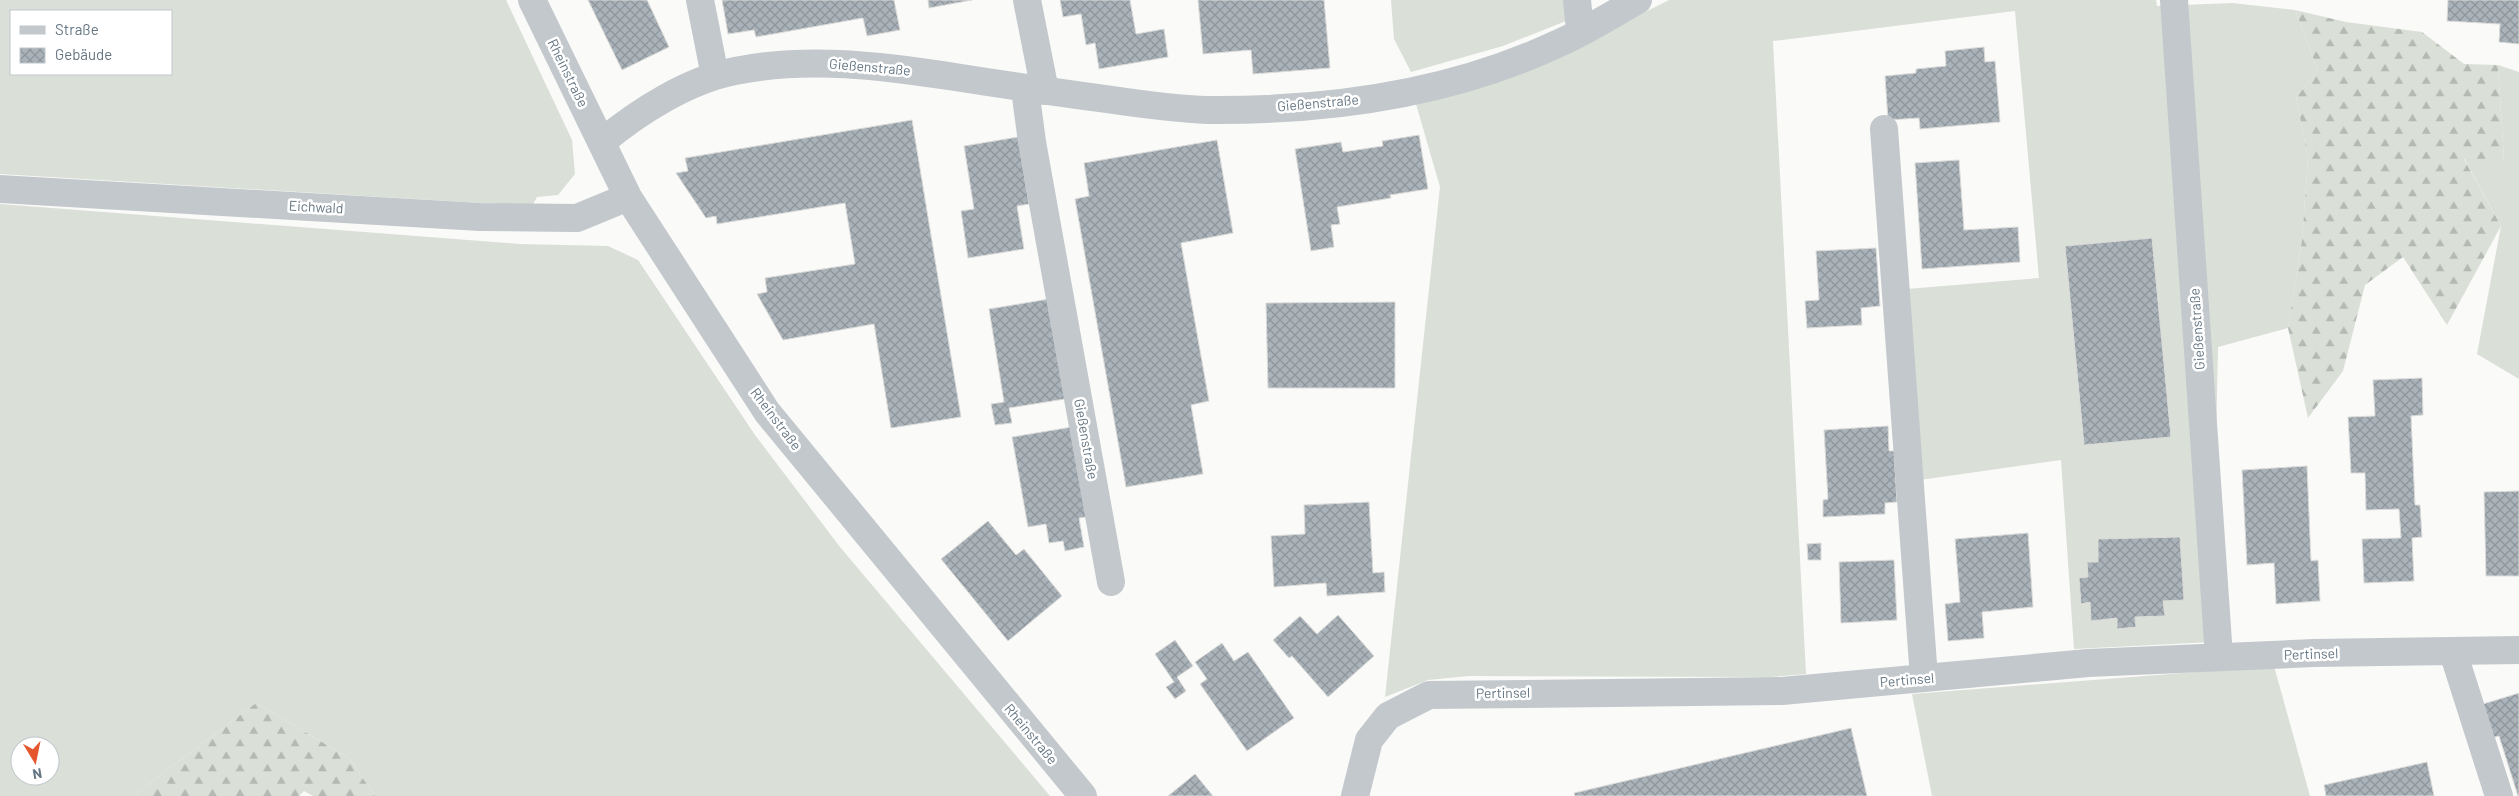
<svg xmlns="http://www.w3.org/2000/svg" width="2519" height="796" font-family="Barlow,sans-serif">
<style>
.grass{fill:#dadfd7;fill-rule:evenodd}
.forest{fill:url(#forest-firs)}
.building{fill:url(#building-cross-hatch);stroke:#dcdcda}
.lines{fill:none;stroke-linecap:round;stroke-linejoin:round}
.minor{stroke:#c3c8cc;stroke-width:28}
.labels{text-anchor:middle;stroke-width:5;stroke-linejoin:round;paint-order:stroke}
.street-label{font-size:14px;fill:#657683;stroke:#fff}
</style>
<defs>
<pattern id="forest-firs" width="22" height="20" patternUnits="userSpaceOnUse" patternTransform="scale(1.25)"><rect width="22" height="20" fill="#dadfd7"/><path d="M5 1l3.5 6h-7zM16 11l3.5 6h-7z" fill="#b4b9b4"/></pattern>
<pattern id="building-cross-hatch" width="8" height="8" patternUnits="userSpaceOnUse" patternTransform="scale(1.25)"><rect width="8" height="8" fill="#aab3b9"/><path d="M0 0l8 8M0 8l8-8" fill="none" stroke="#8e969c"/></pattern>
</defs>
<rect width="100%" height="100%" fill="#fafaf8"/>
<path class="grass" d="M 0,0 L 506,0 L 572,140 L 575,174 L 558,195 L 537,197 L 532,206 L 0,174 ZM 11,11 L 171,11 L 171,74 L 11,74 Z
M 1391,0 L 1564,0 L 1566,21 L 1503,46 L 1411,72 L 1394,39 Z
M 1669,0 L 2156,0 L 2157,6 L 2232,3 L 2295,10 L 2318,71 L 2296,97 L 2308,158 L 2302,240 L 2288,328 L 2218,347 L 2212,642 L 2074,649 L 2061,460 L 1920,480 L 1907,289 L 2039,278 L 2015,11 L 1773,41 L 1806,674 L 1770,677 L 1469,676 L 1428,680 L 1385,697 L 1440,187 L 1416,104 L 1546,62 Z
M 2498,65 L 2519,72 L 2519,379 L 2477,354 L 2501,226 L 2464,158 L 2504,160 Z
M 0,204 L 520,244 L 608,246 L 638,260 L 755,435 L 840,547 L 1050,796 L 375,796 L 349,758 L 256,703 L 133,796 L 0,796 ZM 20,746 L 50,746 L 50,776 L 20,776 Z
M 2274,666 L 2310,796 L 1932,796 L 1912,694 Z"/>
<path class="forest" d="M 2295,10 L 2346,22 L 2422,32 L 2464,64 L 2498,65 L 2504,161 L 2464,159 L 2501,226 L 2447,325 L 2403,257 L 2365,285 L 2343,371 L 2308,418 L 2288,328 L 2302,240 L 2308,158 L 2296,97 L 2318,71 Z
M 256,703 L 349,758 L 375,796 L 313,796 L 304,791 L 299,796 L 133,796 Z"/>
<path class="building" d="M 588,0 L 647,0 L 669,47 L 622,70 Z
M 722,0 L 894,0 L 900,30 L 867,36 L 863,18 L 756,37 L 754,30 L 728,34 Z
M 928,0 L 972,0 L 929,8 Z
M 1060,0 L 1130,0 L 1136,34 L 1164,29 L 1168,57 L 1099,69 L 1095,43 L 1086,45 L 1081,14 L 1063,17 Z
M 1198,0 L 1324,0 L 1330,68 L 1253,74 L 1251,50 L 1203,54 Z
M 2448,0 L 2519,0 L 2519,44 L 2499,42 L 2500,24 L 2447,21 Z
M 1984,47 L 1985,62 L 1995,61 L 2000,122 L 1920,129 L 1919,118 L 1888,120 L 1885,76 L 1916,73 L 1916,69 L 1946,66 L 1945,51 Z
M 912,120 L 961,417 L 891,428 L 874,324 L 783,340 L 757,294 L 767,292 L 765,278 L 855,264 L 845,203 L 717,224 L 716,216 L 706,218 L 676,173 L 688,171 L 685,158 Z
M 1419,135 L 1428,189 L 1390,195 L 1391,198 L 1337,207 L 1340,224 L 1331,225 L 1334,247 L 1311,251 L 1295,149 L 1341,142 L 1343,152 L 1383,146 L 1382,141 Z
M 1018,137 L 1029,204 L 1017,206 L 1024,249 L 968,258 L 961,211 L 974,209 L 964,146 Z
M 1217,140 L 1233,233 L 1181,243 L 1209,401 L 1191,405 L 1203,474 L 1126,487 L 1075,199 L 1089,196 L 1084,163 Z
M 1959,160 L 1964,230 L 2018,227 L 2020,262 L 1922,269 L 1915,163 Z
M 2152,238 L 2171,437 L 2084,445 L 2065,246 Z
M 1876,248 L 1880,306 L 1861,308 L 1862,325 L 1807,328 L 1805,301 L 1819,300 L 1816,251 Z
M 1049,299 L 1065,399 L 1009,408 L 1012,423 L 995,425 L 991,404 L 1004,402 L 989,309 Z
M 1395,302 L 1395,388 L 1268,388 L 1266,303 Z
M 2422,378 L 2423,415 L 2411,416 L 2415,505 L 2420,505 L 2422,537 L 2412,538 L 2414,581 L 2364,583 L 2362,539 L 2401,538 L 2399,509 L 2366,510 L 2365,473 L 2351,473 L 2348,417 L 2375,416 L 2373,380 Z
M 1888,426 L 1889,451 L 1894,451 L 1897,502 L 1885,503 L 1885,514 L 1823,517 L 1823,500 L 1828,499 L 1824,430 Z
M 1072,427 L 1091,516 L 1079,518 L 1084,547 L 1065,551 L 1063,541 L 1049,543 L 1046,524 L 1028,527 L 1012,437 Z
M 2307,466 L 2311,561 L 2318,560 L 2320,601 L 2276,604 L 2274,563 L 2247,565 L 2242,470 Z
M 2519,491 L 2519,576 L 2486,576 L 2484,492 Z
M 1369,502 L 1373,573 L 1384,572 L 1385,592 L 1327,596 L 1326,583 L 1274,587 L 1271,536 L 1305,534 L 1304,505 Z
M 988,521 L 1016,555 L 1024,549 L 1062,596 L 1008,641 L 941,559 Z
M 2028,533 L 2033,607 L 1982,612 L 1984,638 L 1948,641 L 1945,604 L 1960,602 L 1955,539 Z
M 2180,537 L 2184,600 L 2163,601 L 2165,616 L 2135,617 L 2136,627 L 2117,629 L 2117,618 L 2091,621 L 2090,602 L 2081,604 L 2079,578 L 2088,577 L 2087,562 L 2098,562 L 2098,539 Z
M 1821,543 L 1821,560 L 1808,560 L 1807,544 Z
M 1894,560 L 1897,620 L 1841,623 L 1839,562 Z
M 1338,615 L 1374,656 L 1328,697 L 1292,656 L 1289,658 L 1273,640 L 1300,616 L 1317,634 Z
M 1175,640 L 1193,666 L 1177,677 L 1186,691 L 1175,699 L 1166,687 L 1174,682 L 1155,654 Z
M 1222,643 L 1234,661 L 1248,652 L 1294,718 L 1247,751 L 1200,684 L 1207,679 L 1195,662 Z
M 2519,693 L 2519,796 L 2518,796 L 2499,736 L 2491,738 L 2480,705 Z
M 1851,728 L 1867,796 L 1575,796 L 1574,793 Z
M 2427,762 L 2434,796 L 2326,796 L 2324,785 Z
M 1195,774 L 1213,796 L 1168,796 Z"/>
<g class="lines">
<path class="minor" d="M 532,0 L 628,197 L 767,412 L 1083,796
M 700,0 L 715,76
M 1027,0 L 1045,91
M 1577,0 L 1580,31
M 2174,0 L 2219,657
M 1025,89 L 1032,142 L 1111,582
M 1884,129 L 1924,678
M 602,142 C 638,112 688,80 735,71 C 808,56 883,66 955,77 C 1005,85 1055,92 1106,99 C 1140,104 1174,109 1208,110 C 1326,111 1450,94 1557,44 C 1585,32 1611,15 1638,0
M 0,189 L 480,217 L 577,218 L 628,197
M 2453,652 L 2499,796
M 1355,796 L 1369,740 L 1388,716 L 1429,695 L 1782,691 L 2088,663 L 2314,653 L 2519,650"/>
</g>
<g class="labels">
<g class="street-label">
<text transform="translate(870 67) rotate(5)" y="5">Gießenstraße</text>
<text transform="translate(568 73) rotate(64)" y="5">Rheinstraße</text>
<text transform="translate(1318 103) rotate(-5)" y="5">Gießenstraße</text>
<text transform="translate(316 207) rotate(3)" y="5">Eichwald</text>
<text transform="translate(2197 329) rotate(-94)" y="5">Gießenstraße</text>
<text transform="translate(776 419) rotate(53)" y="5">Rheinstraße</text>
<text transform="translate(1086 439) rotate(80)" y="5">Gießenstraße</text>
<text transform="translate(2311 654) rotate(-2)" y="5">Pertinsel</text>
<text transform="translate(1907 680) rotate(-5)" y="5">Pertinsel</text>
<text transform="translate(1503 693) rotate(-1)" y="5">Pertinsel</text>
<text transform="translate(1031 734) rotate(50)" y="5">Rheinstraße</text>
</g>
</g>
<rect x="10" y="10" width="162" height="65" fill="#ffffff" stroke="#c1c8cd"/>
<rect x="20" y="26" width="25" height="8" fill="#c3c8cc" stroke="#c1c8cd"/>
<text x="55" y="35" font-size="15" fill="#657683">Straße</text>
<rect x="20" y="48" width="25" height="15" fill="url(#building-cross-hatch)" stroke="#c1c8cd"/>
<text x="55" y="60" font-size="15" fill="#657683">Gebäude</text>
<g transform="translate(35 761) rotate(170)"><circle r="24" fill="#ffffff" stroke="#c1c8cd"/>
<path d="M0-4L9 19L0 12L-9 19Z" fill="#e4572e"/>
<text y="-8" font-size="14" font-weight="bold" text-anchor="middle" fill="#657683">N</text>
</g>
</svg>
